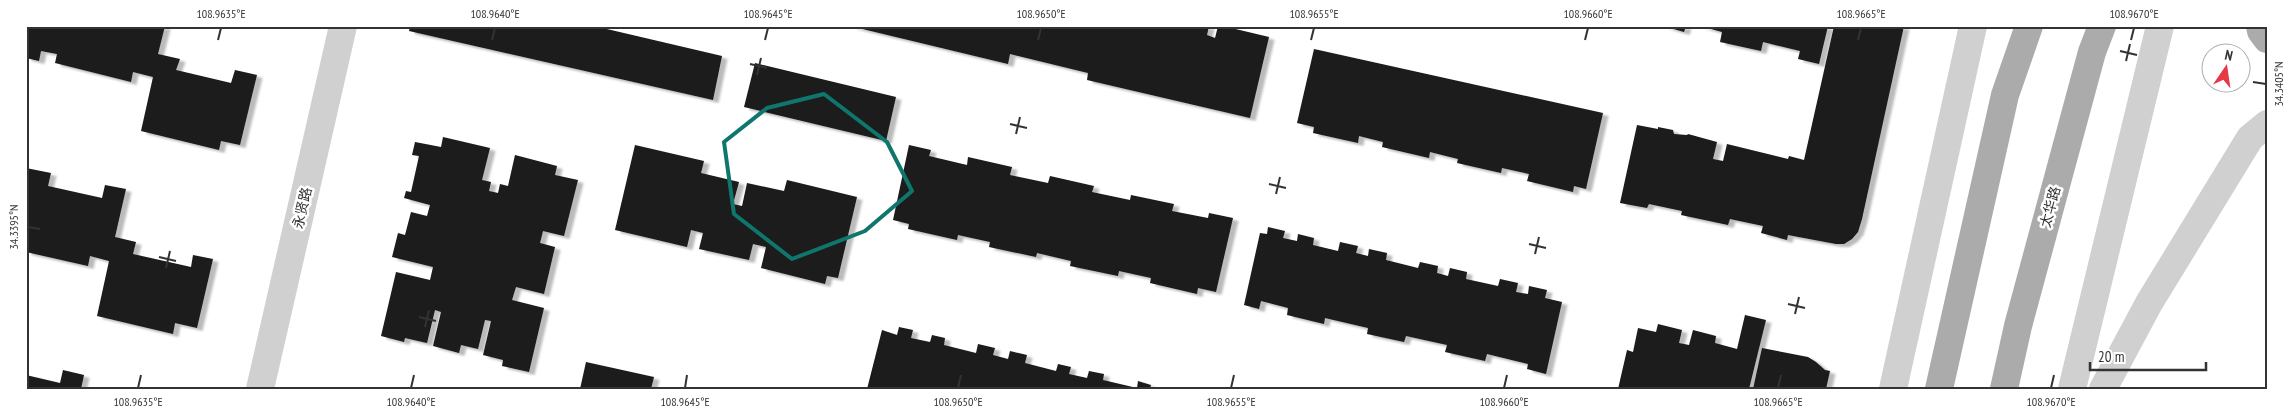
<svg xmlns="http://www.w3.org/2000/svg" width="2293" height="415" font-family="'PT Sans Narrow','Noto Sans SC',sans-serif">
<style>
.building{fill:#1a1a1a;filter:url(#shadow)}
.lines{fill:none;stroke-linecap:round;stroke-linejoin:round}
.minor{stroke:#d0d0d0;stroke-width:28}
.major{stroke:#ababab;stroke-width:28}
.major-bridge{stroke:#ababab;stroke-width:28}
.marked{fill:none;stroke:#0f766e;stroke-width:4;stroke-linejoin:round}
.ticks{fill:none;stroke:#333;stroke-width:2}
.labels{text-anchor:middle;stroke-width:5;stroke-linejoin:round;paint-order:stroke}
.street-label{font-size:14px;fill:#333;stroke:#fff}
.neatline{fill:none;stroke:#333;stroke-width:2}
.ticks-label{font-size:12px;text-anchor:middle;fill:#333}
</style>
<defs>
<filter id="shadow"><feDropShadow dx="5.5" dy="3" stdDeviation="1" flood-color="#0004"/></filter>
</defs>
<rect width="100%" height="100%" fill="#fff"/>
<path class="building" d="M 26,26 L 165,26 L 158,54 L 180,59 L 176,70 L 231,83 L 235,70 L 257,75 L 240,145 L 221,141 L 219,150 L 141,131 L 153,77 L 133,72 L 131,82 L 55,63 L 57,54 L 41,51 L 39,61 L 26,58 Z
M 410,26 L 594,26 L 722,56 L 713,100 L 409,31 Z
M 850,26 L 1209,26 L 1207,35 L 1215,38 L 1218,26 L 1223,26 L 1269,37 L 1250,118 L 1087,80 L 1088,73 L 1010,54 L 1008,64 Z
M 1663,26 L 1686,26 L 1684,32 Z
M 1700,26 L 1828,26 L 1819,64 L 1798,59 L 1800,51 L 1763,42 L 1761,51 L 1720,42 L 1722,32 Z
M 1834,26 L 1904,26 L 1862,219 L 1858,232 L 1852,239 L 1844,244 L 1836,244 L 1788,235 L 1787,240 L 1761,233 L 1763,226 L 1730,219 L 1728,225 L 1681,215 L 1682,211 L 1649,204 L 1647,208 L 1620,203 L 1637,125 L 1658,129 L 1658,127 L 1673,130 L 1674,134 L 1687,135 L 1688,134 L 1717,142 L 1713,159 L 1723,161 L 1727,144 L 1788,159 L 1789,156 L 1804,160 Z
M 1314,49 L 1603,113 L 1586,189 L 1574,186 L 1573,192 L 1527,181 L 1529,174 L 1502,168 L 1501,173 L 1457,163 L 1458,159 L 1430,152 L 1429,158 L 1382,147 L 1383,142 L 1359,136 L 1358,143 L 1313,133 L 1314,127 L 1297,123 Z
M 755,63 L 896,97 L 886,141 L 744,107 Z
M 443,137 L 490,148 L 482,180 L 491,182 L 489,191 L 498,193 L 500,184 L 508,186 L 515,155 L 557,166 L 555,175 L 578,180 L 564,236 L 543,231 L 540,243 L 555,247 L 544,294 L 516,287 L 512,300 L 544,308 L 529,372 L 502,366 L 503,360 L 483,355 L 491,321 L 485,320 L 478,349 L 461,345 L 459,353 L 433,346 L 441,312 L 435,310 L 427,343 L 405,338 L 404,342 L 381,336 L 396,272 L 430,280 L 433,267 L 392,257 L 398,233 L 405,235 L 411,212 L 427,216 L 430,205 L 404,198 L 406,191 L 411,192 L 419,156 L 412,155 L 415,142 L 441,147 Z
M 635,145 L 704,161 L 701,173 L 739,182 L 733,204 L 742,206 L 747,183 L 784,191 L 787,180 L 857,197 L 838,278 L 827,276 L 825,284 L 761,268 L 766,247 L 753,244 L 749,260 L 699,249 L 703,233 L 691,230 L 687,247 L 615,230 Z
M 909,145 L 931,150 L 929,156 L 967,165 L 968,157 L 1012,167 L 1010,175 L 1048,183 L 1050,176 L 1094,186 L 1092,192 L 1130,200 L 1131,195 L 1174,204 L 1172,211 L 1208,218 L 1209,213 L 1233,218 L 1216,292 L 1198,288 L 1197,294 L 1150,283 L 1151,278 L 1119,271 L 1118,276 L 1070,266 L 1071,261 L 1037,253 L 1036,257 L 989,247 L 990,242 L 958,235 L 957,240 L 908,229 L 909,224 L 893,220 Z
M 26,168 L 51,173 L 48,186 L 102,198 L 105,185 L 126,189 L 115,237 L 136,242 L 133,254 L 191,267 L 193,255 L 213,259 L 197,328 L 175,323 L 173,334 L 97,316 L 109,261 L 90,256 L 88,266 L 26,252 Z
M 1268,227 L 1285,231 L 1283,238 L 1297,241 L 1298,234 L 1314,238 L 1313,245 L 1338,251 L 1340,242 L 1358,246 L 1356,253 L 1368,256 L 1369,249 L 1387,253 L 1386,260 L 1418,268 L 1420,262 L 1438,266 L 1437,273 L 1448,276 L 1450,268 L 1467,272 L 1466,279 L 1498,286 L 1500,279 L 1518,283 L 1516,292 L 1528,294 L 1529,286 L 1547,290 L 1545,298 L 1562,302 L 1546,374 L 1527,369 L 1528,364 L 1487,354 L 1485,361 L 1445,352 L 1447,345 L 1406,336 L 1404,342 L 1367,334 L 1368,328 L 1325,318 L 1324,324 L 1287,315 L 1288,308 L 1261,301 L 1259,309 L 1244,305 L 1260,233 L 1267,234 Z
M 1745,315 L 1766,320 L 1749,389 L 1618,389 L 1627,350 L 1633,352 L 1638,328 L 1656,332 L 1658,324 L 1682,330 L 1679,343 L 1689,345 L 1693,330 L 1716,336 L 1715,343 L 1737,349 Z
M 899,327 L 913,330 L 911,338 L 930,342 L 932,335 L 945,338 L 944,345 L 976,353 L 978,344 L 995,348 L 993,355 L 1008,359 L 1010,351 L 1027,355 L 1025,363 L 1056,371 L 1058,364 L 1071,367 L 1069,374 L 1087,378 L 1089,371 L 1104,374 L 1103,380 L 1137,388 L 1138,381 L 1151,385 L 1150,389 L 867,389 L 882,330 L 897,335 Z
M 1762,348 L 1808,357 L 1816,362 L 1825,370 L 1830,371 L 1826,389 L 1753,389 Z
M 586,362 L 654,377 L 651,389 L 580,389 Z
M 63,370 L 84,375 L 81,389 L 26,389 L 26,375 L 60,383 Z"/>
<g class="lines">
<path class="minor" d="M 260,389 L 343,26
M 1893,389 L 1973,26
M 2072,389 L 2160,26
M 2103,389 L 2149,303 L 2250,138 L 2267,124"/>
<path class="major" d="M 2260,26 L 2261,31 L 2267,39
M 2004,389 L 2018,326 L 2092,52 L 2102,26"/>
<path class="major-bridge" d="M 1939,389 L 2005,95 L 2029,26"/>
</g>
<path class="marked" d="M 824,94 L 887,142 L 912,191 L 865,231 L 792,259 L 734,214 L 724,142 L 767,108 Z"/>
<path class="ticks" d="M 218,40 L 221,28M 492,40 L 495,28M 765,40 L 768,28M 1038,40 L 1041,28M 1311,40 L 1314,28M 1585,40 L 1588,28M 1858,40 L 1861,28M 2131,40 L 2134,28M 2120,51 L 2137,55M 2126,61 L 2130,44M 750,64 L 767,68M 757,75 L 761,58M 2253,82 L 2266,84M 1010,124 L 1027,128M 1016,134 L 1020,117M 1269,184 L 1286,188M 1276,194 L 1280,177M 28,227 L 40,229M 1529,244 L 1546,248M 1535,254 L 1539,237M 159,257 L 176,261M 166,268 L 170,251M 1788,304 L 1805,308M 1795,314 L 1799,297M 419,317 L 436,321M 425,327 L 429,310M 138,388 L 141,375M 411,388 L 414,375M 685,388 L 687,375M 958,388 L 961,375M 1231,388 L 1234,375M 1504,388 L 1507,375M 1778,388 L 1781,375M 2051,388 L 2054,375"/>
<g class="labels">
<g class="street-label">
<text transform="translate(2050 207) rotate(-75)" y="5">太华路</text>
<text transform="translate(302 208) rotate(-77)" y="5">永贤路</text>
</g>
</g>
<rect width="2293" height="415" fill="none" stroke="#ffffff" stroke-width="55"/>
<g transform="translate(2226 68) rotate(13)"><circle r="24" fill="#ffffff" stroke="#adadad"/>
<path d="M0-4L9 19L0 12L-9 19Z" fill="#e63946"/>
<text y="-8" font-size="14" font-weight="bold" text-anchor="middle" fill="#333333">N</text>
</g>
<path d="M2090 362v8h116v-8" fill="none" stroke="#333333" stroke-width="2.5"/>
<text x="2098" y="362" font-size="15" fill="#333333" stroke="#ffffff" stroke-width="4" paint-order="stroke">20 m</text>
<rect x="28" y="28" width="2238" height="360" class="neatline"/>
<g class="ticks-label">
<text x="221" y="18">108.9635°E</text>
<text x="495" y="18">108.9640°E</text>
<text x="768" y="18">108.9645°E</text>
<text x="1041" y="18">108.9650°E</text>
<text x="1314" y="18">108.9655°E</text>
<text x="1588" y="18">108.9660°E</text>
<text x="1861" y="18">108.9665°E</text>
<text x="2134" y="18">108.9670°E</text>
<text transform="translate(2279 84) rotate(-90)" y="4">34.3405°N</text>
<text transform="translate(14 227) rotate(-90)" y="4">34.3395°N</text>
<text x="138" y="406">108.9635°E</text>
<text x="411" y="406">108.9640°E</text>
<text x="685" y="406">108.9645°E</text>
<text x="958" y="406">108.9650°E</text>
<text x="1231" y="406">108.9655°E</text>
<text x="1504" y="406">108.9660°E</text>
<text x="1778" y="406">108.9665°E</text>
<text x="2051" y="406">108.9670°E</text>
</g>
</svg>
